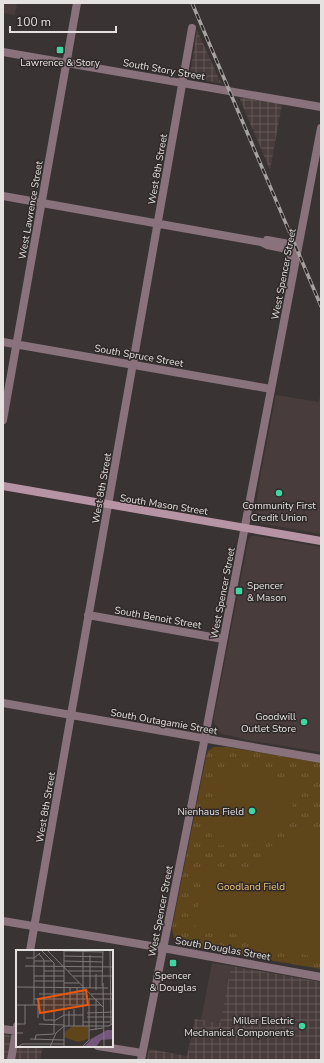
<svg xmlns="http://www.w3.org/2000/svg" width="324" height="1063" font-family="'Nunito Sans',sans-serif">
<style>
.built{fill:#493c3c}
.industrial{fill:url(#industrial-grid)}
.park{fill:url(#park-tufts)}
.garden{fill:#5f451a}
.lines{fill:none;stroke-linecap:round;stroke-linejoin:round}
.minor{stroke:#89727c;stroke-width:8}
.tertiary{stroke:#89727c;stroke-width:8}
.secondary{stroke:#b794a4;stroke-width:8}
.rail-casing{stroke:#a6a2a1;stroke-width:3.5}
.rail{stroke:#2f2a29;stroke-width:2;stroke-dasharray:6;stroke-linecap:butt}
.poi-dot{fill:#3fd4a2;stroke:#2f2a29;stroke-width:1.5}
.labels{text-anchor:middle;stroke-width:3;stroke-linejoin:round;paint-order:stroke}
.poi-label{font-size:10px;fill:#e5e1e1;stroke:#2f2a29}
.street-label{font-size:10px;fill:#e5e1e1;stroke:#2f2a29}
.park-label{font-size:10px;fill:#ecc17d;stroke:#2f2a29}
.inset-road{fill:none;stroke:#7e7979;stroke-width:1}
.view{fill:#e8590c;fill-opacity:0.15;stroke:#e8590c;stroke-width:2}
.inset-edge{fill:none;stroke:#e5e1e1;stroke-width:2}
</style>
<defs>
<pattern id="industrial-grid" width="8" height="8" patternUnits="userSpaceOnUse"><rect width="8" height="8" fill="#493c3c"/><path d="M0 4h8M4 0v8" fill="none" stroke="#635858"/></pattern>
<pattern id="park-tufts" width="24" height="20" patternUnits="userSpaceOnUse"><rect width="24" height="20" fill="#5f451a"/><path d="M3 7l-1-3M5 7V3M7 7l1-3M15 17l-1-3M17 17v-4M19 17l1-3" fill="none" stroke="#76603b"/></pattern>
</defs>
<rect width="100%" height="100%" fill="#393433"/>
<path class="built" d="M 3,3 L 17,3 L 15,15 L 3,13 Z
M 321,389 L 321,534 L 264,524 L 258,522 L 255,518 L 255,513 L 261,472 L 276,395 L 319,402 Z
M 252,536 L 257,536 L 321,547 L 321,752 L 246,740 L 241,738 L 225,735 L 219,732 L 214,722 L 214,717 L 248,542 L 249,539 Z
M 212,963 L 231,966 L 220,1023 L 201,1020 Z"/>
<path class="industrial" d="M 197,30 L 221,83 L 195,79 L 192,78 L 190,75 Z
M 239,97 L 282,104 L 270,170 Z
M 231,966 L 321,982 L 321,1060 L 147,1060 L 149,1049 L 187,1056 L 195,1019 L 220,1023 Z
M 3,1034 L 17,1037 L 17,1046 L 43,1046 L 40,1060 L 3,1060 Z"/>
<path class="park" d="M 214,747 L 227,747 L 321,763 L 321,969 L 181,945 C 174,941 173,935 172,928 L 206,757 L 208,751 Z"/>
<path class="garden" d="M 226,766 L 259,772 L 299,784 C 296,796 293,807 286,818 C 283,821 280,824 277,826 C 256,845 237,846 211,845 L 215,793 L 220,770 Z
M 312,831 L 321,831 L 321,958 L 241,942 L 242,935 L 194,926 L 206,864 L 250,872 C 257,853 277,840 296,834 C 301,832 306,832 312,831 Z"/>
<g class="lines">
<path class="minor" d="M 3,52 L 321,107
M 3,196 L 261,242 L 267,245 L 282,248 L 287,250 L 290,254 L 294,265
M 267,240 L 289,244 L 297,249
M 3,342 L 271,389
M 3,420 L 77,3
M 88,615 L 223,639
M 3,703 L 321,759
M 3,921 L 163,948 L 321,977
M 30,951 L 71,715 L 192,28
M 3,1029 L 17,1031
M 98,1046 L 142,1053
M 11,1060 L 17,1026"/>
<path class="tertiary" d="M 141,1060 C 162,952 184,845 205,737 C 244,534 281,331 321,128"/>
<path class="secondary" d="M 3,486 L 321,541"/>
<defs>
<path id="rail" d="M 192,3 L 321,306"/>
</defs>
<use href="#rail" class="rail-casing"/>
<use href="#rail" class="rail"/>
</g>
<g class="poi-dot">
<rect x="56" y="46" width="8" height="8" rx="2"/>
<circle cx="279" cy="493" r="4"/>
<rect x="235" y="587" width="8" height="8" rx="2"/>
<circle cx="304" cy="722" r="4"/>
<circle cx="252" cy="811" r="4"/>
<rect x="169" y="959" width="8" height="8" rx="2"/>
<circle cx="302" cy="1026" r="4"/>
</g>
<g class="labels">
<g class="poi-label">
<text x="60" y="66">Lawrence &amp; Story</text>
<text x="279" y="509">Community First<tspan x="279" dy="12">Credit Union</tspan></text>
<text x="247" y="589" text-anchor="start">Spencer<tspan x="247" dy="12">&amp; Mason</tspan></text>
<text x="296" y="720" text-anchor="end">Goodwill<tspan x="296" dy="12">Outlet Store</tspan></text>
<text x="244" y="815" text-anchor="end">Nienhaus Field</text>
<text x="173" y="979">Spencer<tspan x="173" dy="12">&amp; Douglas</tspan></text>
<text x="294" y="1024" text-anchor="end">Miller Electric<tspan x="294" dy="12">Mechanical Components</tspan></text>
</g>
<g class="street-label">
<text transform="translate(164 69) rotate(10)" y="4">South Story Street</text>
<text transform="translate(157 169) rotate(-80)" y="4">West 8th Street</text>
<text transform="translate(30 210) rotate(-80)" y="4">West Lawrence Street</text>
<text transform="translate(283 274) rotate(-79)" y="4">West Spencer Street</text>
<text transform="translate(139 355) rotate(10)" y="4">South Spruce Street</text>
<text transform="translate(101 488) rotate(-80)" y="4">West 8th Street</text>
<text transform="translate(164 504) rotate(9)" y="4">South Mason Street</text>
<text transform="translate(222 593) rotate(-79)" y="4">West Spencer Street</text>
<text transform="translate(158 617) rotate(10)" y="4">South Benoit Street</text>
<text transform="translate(164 721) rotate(10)" y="4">South Outagamie Street</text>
<text transform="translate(45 807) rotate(-80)" y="4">West 8th Street</text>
<text transform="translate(160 911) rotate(-79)" y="4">West Spencer Street</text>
<text transform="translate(223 948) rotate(10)" y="4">South Douglas Street</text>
</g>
<g class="park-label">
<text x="251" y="890">Goodland Field</text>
</g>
</g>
<g transform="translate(16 950)">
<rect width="97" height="97" fill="#393433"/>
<path d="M 57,76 L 72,76 L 72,89 L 62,92 L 48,87 L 49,82 Z" fill="#5f451a"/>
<path d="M 91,80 L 97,80 L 97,89 L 85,90 L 80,97 L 68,97 L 75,89 Z" fill="#75567c"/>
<path class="inset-road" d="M 31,0 L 88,58M 48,0 L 48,76M 67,0 L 67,76M 94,0 L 95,75M 26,1 L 38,13 L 38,84M 48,1 L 87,2M 23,4 L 28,10 L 28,70 L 38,70M 48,6 L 87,7M 10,8 L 18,8 L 24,3M 18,11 L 36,11M 48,11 L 87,12M 9,16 L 97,17M 28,21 L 48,21M 52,21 L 87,21M 18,26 L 48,26M 57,26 L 97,26M 18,31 L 48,31M 48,33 L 63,33M 87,33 L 88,97M 86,36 L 87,0M 0,37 L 92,38M 54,37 L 54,55M 61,37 L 61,55M 74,38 L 74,5M 80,40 L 80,24M 23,44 L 69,44M 75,44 L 97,44M 18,49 L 70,49M 73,49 L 97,49M 80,49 L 80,80M 0,55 L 85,55M 18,55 L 18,0M 53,61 L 53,76M 71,63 L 97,62M 71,67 L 97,67M 22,68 L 22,55M 38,71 L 48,65 L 67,65M 67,72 L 94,72M 0,74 L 9,74 L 9,55M 0,74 L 0,83 L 7,83M 23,74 L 48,75M 48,76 L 48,97M 58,76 L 58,59M 73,80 L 87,78M 14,89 L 48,90M 19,90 L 20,85 L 38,84M 2,97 L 6,94 L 48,94M 34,97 L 40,83 L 48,76 L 93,76 L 97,73M 66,97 L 73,90 L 73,48"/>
<path class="view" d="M 70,40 L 72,55 L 24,63 L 22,49 Z"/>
<rect width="97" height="97" class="inset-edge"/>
</g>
<rect width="324" height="1063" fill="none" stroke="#e5e1e1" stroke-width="8"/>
<path d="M10 26v6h106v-6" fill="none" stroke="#e5e1e1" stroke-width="2"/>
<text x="16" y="26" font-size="12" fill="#e5e1e1" stroke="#2f2a29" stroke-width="3" paint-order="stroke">100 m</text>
</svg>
